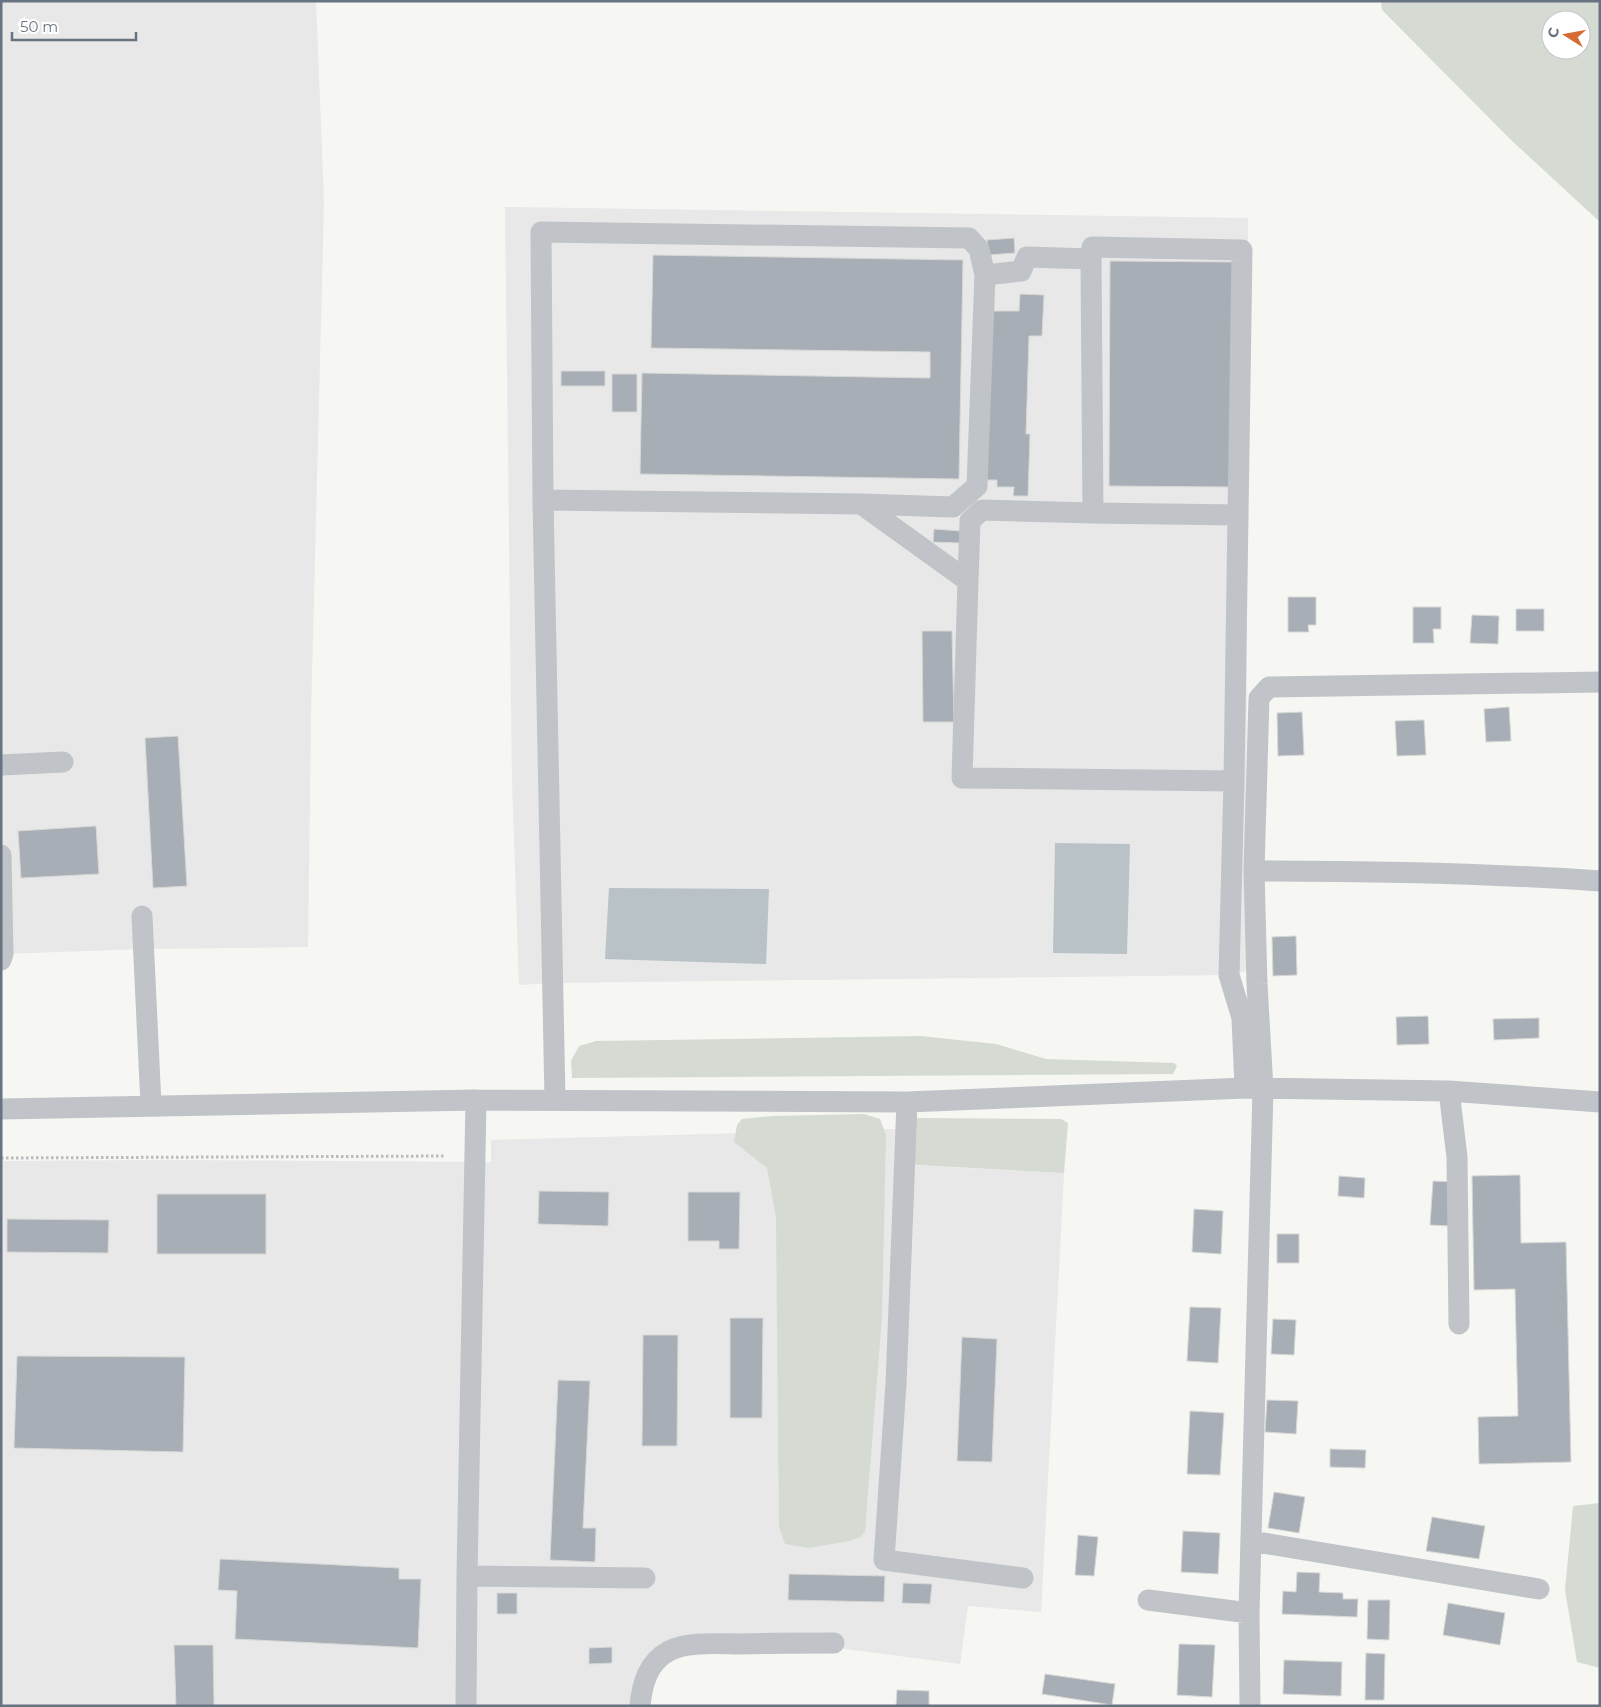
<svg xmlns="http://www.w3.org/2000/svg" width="1601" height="1707" font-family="Montserrat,sans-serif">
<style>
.built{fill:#e7e8e7}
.green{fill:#d5dbd3;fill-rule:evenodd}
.water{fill:#b9c2c7}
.building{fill:#a8aeb5;stroke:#d7d8d6}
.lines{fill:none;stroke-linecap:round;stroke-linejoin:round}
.path{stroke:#babcbf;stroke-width:3;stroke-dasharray:2.5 2.5;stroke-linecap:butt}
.minor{stroke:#c0c3c7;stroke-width:21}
</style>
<rect width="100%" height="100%" fill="#f6f6f3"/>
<path class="built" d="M 1,1 L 316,1 L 324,202 L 311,714 L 308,947 L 144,949 L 1,954 Z
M 505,207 L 1248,218 L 1246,971 L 1229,975 L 552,983 L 519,985 L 512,781 Z
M 897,1129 L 894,1167 L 905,1165 L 1064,1173 L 1041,1612 L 968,1606 L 960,1664 L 831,1647 L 666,1657 L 650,1681 L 647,1706 L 1,1706 L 1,1161 L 157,1160 L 491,1162 L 491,1140 Z"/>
<path class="green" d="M 1381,1 L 1600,1 L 1600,222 L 1511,140 L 1382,10 ZM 1551,20 L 1581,20 L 1581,50 L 1551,50 Z
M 921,1036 L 996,1044 L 1046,1059 L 1174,1063 L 1177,1066 L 1173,1074 L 572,1078 L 571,1061 L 579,1046 L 596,1041 Z
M 864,1114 L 880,1119 L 886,1135 L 882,1317 L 865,1531 L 861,1537 L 849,1541 L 809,1548 L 785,1544 L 779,1527 L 776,1217 L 767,1168 L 734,1142 L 737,1125 L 742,1119 L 773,1116 Z
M 915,1118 L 1061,1119 L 1068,1123 L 1064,1173 L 914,1165 Z
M 1600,1503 L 1600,1668 L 1577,1662 L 1565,1590 L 1573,1506 Z"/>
<path class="water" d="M 1055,843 L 1130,844 L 1127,954 L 1053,953 Z
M 609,888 L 769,889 L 766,964 L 605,959 Z"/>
<path class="building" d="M 1014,238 L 1015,253 L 988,255 L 987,240 Z
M 653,255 L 963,260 L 959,479 L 640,474 L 642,373 L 930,378 L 930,352 L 651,348 Z
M 1110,261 L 1234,262 L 1232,487 L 1109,486 Z
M 1020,294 L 1044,295 L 1042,336 L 1029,336 L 1026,434 L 1030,434 L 1028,496 L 1013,496 L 1014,487 L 997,487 L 997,480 L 983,480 L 988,311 L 1019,311 Z
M 561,371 L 605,371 L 605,386 L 561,386 Z
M 612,374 L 637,374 L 637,412 L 612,412 Z
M 934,529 L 960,531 L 960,543 L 933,542 Z
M 1288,597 L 1316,597 L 1316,625 L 1308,625 L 1309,632 L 1288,632 Z
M 1413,607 L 1441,607 L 1441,629 L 1433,629 L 1434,643 L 1413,643 Z
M 1516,609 L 1544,609 L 1544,631 L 1516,631 Z
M 1472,615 L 1499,616 L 1498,644 L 1470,643 Z
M 922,631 L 952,631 L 954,722 L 923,722 Z
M 1509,707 L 1511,741 L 1486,742 L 1484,709 Z
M 1302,712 L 1304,755 L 1278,756 L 1277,713 Z
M 1424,720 L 1426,755 L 1397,756 L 1395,721 Z
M 178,736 L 187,886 L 153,888 L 145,738 Z
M 96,826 L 99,874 L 21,878 L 18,831 Z
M 1296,936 L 1297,975 L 1273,976 L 1272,937 Z
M 1428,1016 L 1429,1044 L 1397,1045 L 1396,1017 Z
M 1539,1018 L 1539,1038 L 1494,1040 L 1493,1019 Z
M 1520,1175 L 1521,1243 L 1566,1242 L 1571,1462 L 1479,1464 L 1478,1417 L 1518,1416 L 1515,1289 L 1474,1290 L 1472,1176 Z
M 1339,1176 L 1365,1178 L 1364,1198 L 1338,1196 Z
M 1433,1181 L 1454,1182 L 1452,1226 L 1430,1225 Z
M 539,1191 L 609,1192 L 608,1226 L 538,1224 Z
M 688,1192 L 740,1192 L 739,1249 L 719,1249 L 719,1241 L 688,1241 Z
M 157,1194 L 266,1194 L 266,1254 L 157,1254 Z
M 1194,1209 L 1223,1211 L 1221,1254 L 1192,1252 Z
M 7,1219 L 109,1220 L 108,1253 L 7,1252 Z
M 1277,1234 L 1299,1234 L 1299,1263 L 1277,1263 Z
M 1190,1307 L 1221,1308 L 1218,1363 L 1187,1361 Z
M 730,1318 L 763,1318 L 762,1418 L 730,1418 Z
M 1273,1319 L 1296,1320 L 1294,1355 L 1271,1354 Z
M 643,1335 L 678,1335 L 677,1446 L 642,1446 Z
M 962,1337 L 997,1339 L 992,1462 L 957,1461 Z
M 17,1356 L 185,1357 L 183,1452 L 14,1448 Z
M 558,1380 L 590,1381 L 583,1528 L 596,1528 L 595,1562 L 550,1560 Z
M 1267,1400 L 1298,1401 L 1296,1434 L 1265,1432 Z
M 1190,1411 L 1224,1413 L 1220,1475 L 1187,1474 Z
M 1330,1449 L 1366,1450 L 1365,1468 L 1330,1467 Z
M 1274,1492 L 1305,1497 L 1299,1533 L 1268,1528 Z
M 1432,1517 L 1485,1526 L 1479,1559 L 1426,1551 Z
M 1183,1531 L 1220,1533 L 1218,1574 L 1181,1572 Z
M 1078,1535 L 1098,1537 L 1094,1576 L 1075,1575 Z
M 220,1559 L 399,1568 L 399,1579 L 421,1579 L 418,1648 L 235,1639 L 237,1591 L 218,1590 Z
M 1297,1572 L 1320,1573 L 1319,1592 L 1343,1593 L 1343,1599 L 1358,1599 L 1357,1617 L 1282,1614 L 1283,1591 L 1296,1592 Z
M 789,1574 L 885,1576 L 884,1602 L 788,1600 Z
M 903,1583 L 932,1584 L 930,1604 L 902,1603 Z
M 497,1593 L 517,1593 L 517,1614 L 497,1614 Z
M 1368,1600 L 1390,1600 L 1389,1640 L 1367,1639 Z
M 1448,1603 L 1505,1613 L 1500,1645 L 1443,1635 Z
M 1179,1644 L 1215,1645 L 1212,1697 L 1177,1695 Z
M 174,1645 L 213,1645 L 214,1706 L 176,1706 Z
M 612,1647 L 612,1663 L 589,1664 L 589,1648 Z
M 1366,1653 L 1385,1654 L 1384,1700 L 1365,1700 Z
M 1284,1660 L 1342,1662 L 1341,1696 L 1283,1694 Z
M 1045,1674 L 1115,1684 L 1112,1705 L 1042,1694 Z
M 897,1690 L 929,1691 L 929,1706 L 896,1706 Z"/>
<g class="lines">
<path class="path" d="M 1,1158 L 444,1156"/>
<path class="minor" d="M 985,275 L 1021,271 L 1027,257 L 1091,259
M 543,500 L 861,504 L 953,507 L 977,486 L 985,275 L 979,249 L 969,238 L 541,232 L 543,500 L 555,1100
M 861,504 L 968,581 L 962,778 L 1234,781 L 1242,250 L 1092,247 L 1091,259 L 1093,513 L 1238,515
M 968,581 L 970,521 L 982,510 L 1093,513
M 1,765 L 63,762
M 1234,781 L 1229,975 L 1242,1018 L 1245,1088
M 1,855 L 3,954 L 1,960
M 1254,871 C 1369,871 1485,873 1600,881
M 142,916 L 151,1105
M 1449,1091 L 1457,1157 L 1459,1324
M 907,1102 L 896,1384 L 884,1560 L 1023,1578
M 1,1109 L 476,1100 L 907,1102 L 1245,1088 L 1449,1091 L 1600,1102
M 1251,1541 L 1539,1589
M 467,1576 L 645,1578
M 1148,1600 L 1249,1613
M 466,1706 L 467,1576 L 476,1100
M 640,1706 C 642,1684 648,1662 669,1651 C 688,1641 720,1644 741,1644 C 772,1643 803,1643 834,1643
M 1250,1706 L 1249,1613 L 1263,1089 L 1257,984 L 1254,871 L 1259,698 L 1269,687 L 1600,682"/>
</g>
<rect width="1601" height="1707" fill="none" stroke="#687382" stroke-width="5"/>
<g transform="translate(1566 35) rotate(281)"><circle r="24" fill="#ffffff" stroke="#c3c7cd"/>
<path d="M0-4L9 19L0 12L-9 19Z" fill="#d56c34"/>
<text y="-8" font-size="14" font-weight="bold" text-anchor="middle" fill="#687382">С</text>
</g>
<path d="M12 32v8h124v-8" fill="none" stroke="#687382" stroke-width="2.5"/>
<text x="20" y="32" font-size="15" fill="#687382" stroke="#ffffff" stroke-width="4" paint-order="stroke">50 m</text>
</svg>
